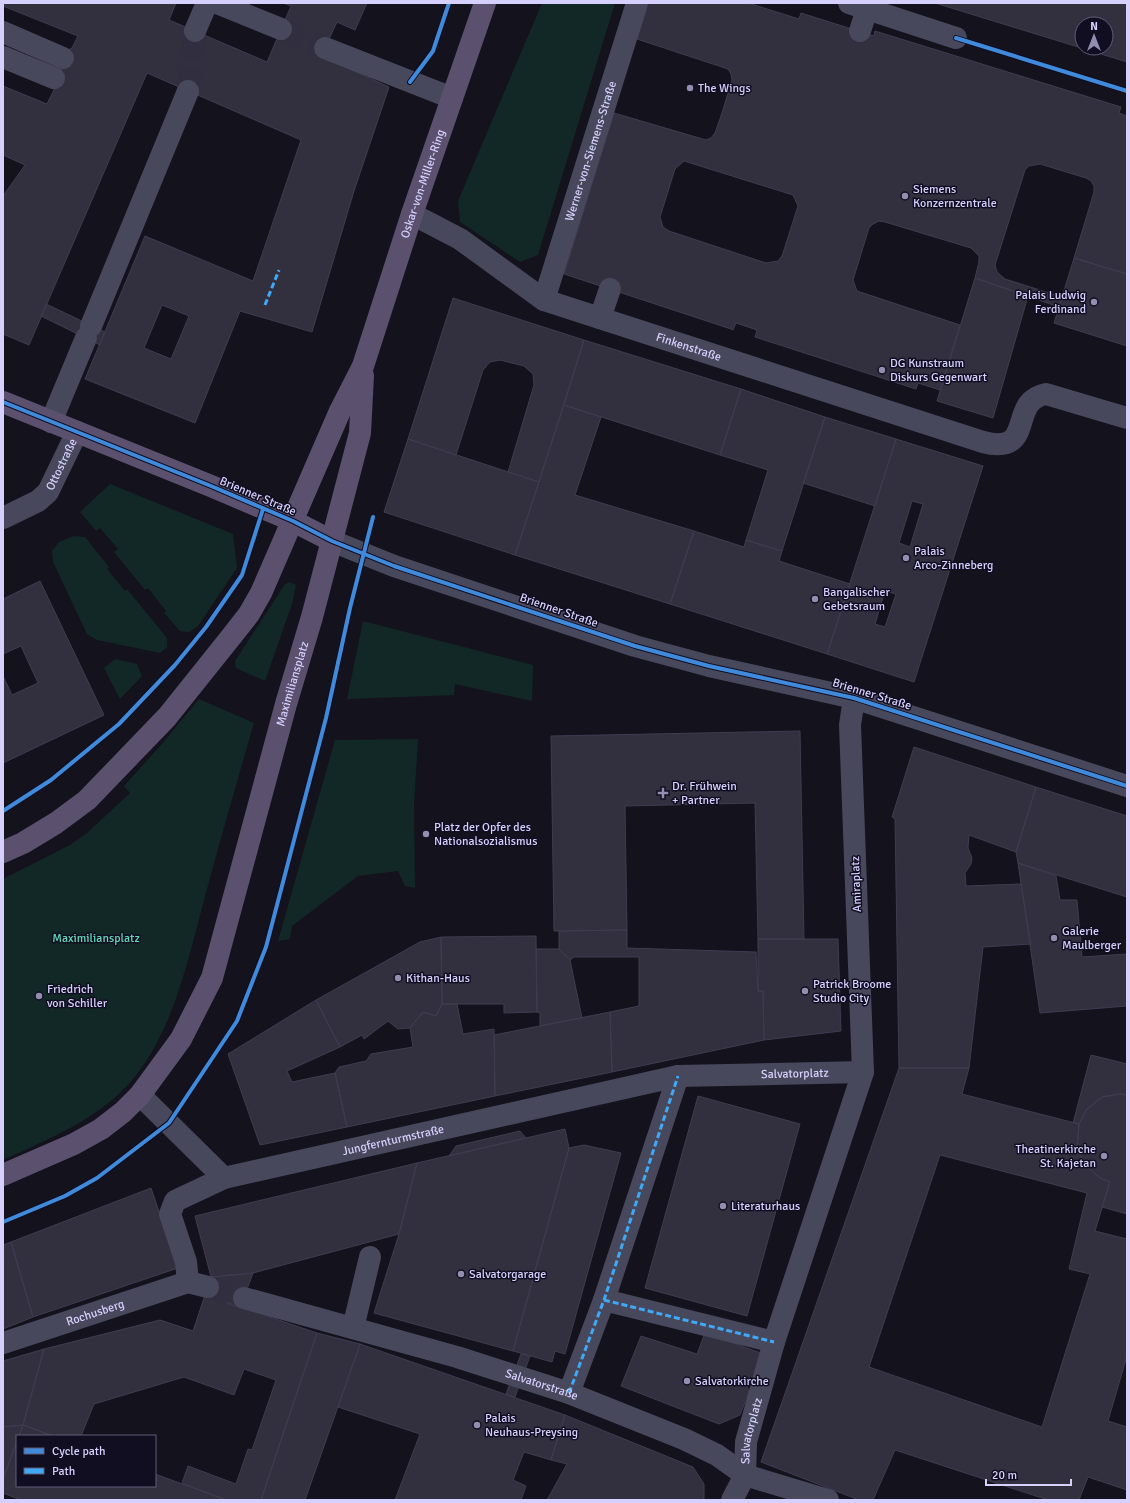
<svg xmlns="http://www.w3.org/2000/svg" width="1130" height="1503" font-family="Signika,sans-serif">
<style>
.green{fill:#122827}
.building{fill:#32303f;stroke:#403c50;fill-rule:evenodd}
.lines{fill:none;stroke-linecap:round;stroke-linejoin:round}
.minor-tunnel{stroke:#312e3f;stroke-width:22;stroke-dasharray:22 11;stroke-linecap:butt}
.minor{stroke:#48485d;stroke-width:22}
.major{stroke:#5b516f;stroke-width:22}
.quiet{stroke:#3fa9f5;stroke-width:3;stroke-dasharray:6 3;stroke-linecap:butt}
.cycleway-casing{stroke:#110e21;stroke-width:6}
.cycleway{stroke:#408adc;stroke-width:4}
.poi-dot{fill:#918eaf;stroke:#110e21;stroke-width:1.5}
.labels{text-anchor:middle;stroke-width:3;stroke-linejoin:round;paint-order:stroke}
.poi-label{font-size:12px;fill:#d5d0fd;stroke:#110e21;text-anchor:start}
.street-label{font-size:12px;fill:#d5d0fd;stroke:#110e21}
.park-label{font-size:12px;fill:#60dab9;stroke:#110e21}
</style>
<rect width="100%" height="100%" fill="#14121d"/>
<path class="green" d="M 542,3 L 615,3 L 538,255 L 520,262 L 460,222 L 458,201 Z
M 110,484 L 233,534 L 237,568 L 198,626 L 189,632 L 180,631 L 164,613 L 166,611 L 148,588 L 145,590 L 114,552 L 118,549 L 100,528 L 96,531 L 80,512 Z
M 74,536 L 85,537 L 109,567 L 107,569 L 125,591 L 127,589 L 167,638 L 167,647 L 160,653 L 97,640 L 87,634 L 53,562 L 52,551 L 59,542 Z
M 290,582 L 296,585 L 292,604 L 265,681 L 236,668 L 235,661 L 285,584 Z
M 363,621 L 533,665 L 532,701 L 455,684 L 454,695 L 347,699 Z
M 115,659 L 137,664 L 142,676 L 120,699 L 104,668 Z
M 199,699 L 254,723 C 238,778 222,834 207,889 C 190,951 175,1029 133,1079 C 100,1119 48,1139 3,1160 L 3,879 L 70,845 L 87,833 L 130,793 L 124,786 L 161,745 Z
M 418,739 L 414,804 L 415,888 L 405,886 L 398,871 L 358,876 L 292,926 L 290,939 L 278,941 L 335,740 Z"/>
<path class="building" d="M 3,3 L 176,3 L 169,20 L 267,62 L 291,6 L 283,3 L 367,3 L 355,30 L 337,22 L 321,56 L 389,87 L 354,191 L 312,332 L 240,311 L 195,423 L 85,379 L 145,236 L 253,281 L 301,140 L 147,73 L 29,345 L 3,334 L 3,196 L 25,165 L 3,155 L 3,86 L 47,104 L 54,90 L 51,84 L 66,51 L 72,48 L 78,36 L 3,6 ZM 162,305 L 189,316 L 171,359 L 144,348 Z
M 648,3 L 748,3 L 799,19 L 801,13 L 874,36 L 875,31 L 1121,107 L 1119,113 L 1127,116 L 1127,274 L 1074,258 L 1094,192 L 1094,186 L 1091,181 L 1086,178 L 1040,164 L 1029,166 L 1025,170 L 995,265 L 997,272 L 1005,279 L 1062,297 L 1059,307 L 975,278 L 979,262 L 979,256 L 971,248 L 885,222 L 879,221 L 873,224 L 869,228 L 853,280 L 857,291 L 960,325 L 940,390 L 918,383 L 916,389 L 755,337 L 757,330 L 736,323 L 733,330 L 731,329 L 564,274 L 614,113 L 706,140 L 711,138 L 715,133 L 722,113 L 732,80 L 731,74 L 728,69 L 637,39 ZM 684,161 L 793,195 L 798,206 L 782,256 L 778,261 L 766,263 L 669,231 L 663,227 L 660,217 L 675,169 Z
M 935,3 L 1127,3 L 1127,62 ZM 1082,24 L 1106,24 L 1106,48 L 1082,48 Z
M 1074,258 L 1127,274 L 1127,346 L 1054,323 Z
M 975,278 L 1028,296 L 993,418 L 937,401 Z
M 453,298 L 584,340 L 539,482 L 508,472 L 534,385 L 533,374 L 524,366 L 500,360 L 490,362 L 483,370 L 456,455 L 408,439 Z
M 46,304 L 105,332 L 100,345 L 41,316 Z
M 584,340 L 741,389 L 720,455 L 564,405 Z
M 741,389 L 825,417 L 782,551 L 746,540 L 768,470 L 720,455 Z
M 564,405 L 601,417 L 575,495 L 694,531 L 670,604 L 515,555 Z
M 825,417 L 896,439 L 875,506 L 803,483 Z
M 408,439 L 539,482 L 515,555 L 384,512 Z
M 896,439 L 983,466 L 914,682 L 827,654 ZM 912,501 L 923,504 L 910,547 L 899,543 ZM 885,591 L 896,594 L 885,627 L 875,624 Z
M 694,531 L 744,547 L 746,540 L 782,551 L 779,561 L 850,584 L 827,654 L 670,604 Z
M 40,581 L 104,715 L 3,763 L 3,676 L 12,695 L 38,683 L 21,646 L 3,654 L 3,599 Z
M 800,731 L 804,939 L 758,939 L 755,803 L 625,806 L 627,930 L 554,931 L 551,736 Z
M 914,747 L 1036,787 L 1016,852 L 969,835 L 968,848 L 972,858 L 971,864 L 965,873 L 966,886 L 1021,884 L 1031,944 L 983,947 L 969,1068 L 899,1068 L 895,819 L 892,817 Z
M 1036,787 L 1127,816 L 1127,897 L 1018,863 L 1016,852 Z
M 1018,863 L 1056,876 L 1060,900 L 1077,900 L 1082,957 L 1127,954 L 1127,1006 L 1040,1013 Z
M 627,930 L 627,948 L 756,952 L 758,991 L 763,991 L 764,1040 L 612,1072 L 610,1012 L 639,1006 L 639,957 L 574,957 L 570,960 L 559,949 L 559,931 Z
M 536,936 L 537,1012 L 504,1013 L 504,1004 L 442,1004 L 441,937 Z
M 441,937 L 442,1004 L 436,1016 L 423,1012 L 410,1028 L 398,1029 L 388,1021 L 364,1039 L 362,1035 L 340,1047 L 316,1000 L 420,942 Z
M 758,939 L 838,939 L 841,1031 L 764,1040 L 763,991 L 758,991 Z
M 536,949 L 559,949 L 570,960 L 582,1018 L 540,1026 L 540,1013 L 537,1012 Z
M 316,1000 L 340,1047 L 287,1071 L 292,1082 L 335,1073 L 347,1127 L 260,1145 L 228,1054 Z
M 442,1004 L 457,1004 L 463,1034 L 494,1029 L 495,1096 L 347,1127 L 335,1073 L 339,1067 L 366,1061 L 371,1054 L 413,1047 L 410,1028 L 423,1012 L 436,1016 Z
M 610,1012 L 612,1072 L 495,1096 L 494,1035 Z
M 1091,1055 L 1127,1064 L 1127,1095 L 1120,1094 L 1102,1097 L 1087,1109 L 1079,1124 L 1073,1123 Z
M 899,1068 L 969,1068 L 962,1094 L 1079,1124 L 1077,1148 L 1085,1165 L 1100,1178 L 1110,1182 L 1095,1231 L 1127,1239 L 1127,1356 L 1108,1421 L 1127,1427 L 1127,1490 L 1088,1477 L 1079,1500 L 1048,1500 L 895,1450 L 873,1500 L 859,1500 L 761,1462 ZM 940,1155 L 1087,1193 L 1069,1269 L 1090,1274 L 1042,1427 L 869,1367 Z
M 1120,1094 L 1127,1095 L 1127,1214 L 1102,1207 L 1110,1182 L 1100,1178 L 1085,1165 L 1077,1148 L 1079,1124 L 1087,1109 L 1102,1097 Z
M 698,1096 L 800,1124 L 747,1316 L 645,1288 Z
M 565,1129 L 569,1148 L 513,1351 L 374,1313 L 399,1234 L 417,1163 Z
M 520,1131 L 526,1138 L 449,1156 L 456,1146 Z
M 584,1145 L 621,1153 L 565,1354 L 555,1351 L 552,1362 L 513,1351 L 569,1148 Z
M 417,1163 L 399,1234 L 253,1273 L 211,1277 L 195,1216 Z
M 151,1188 L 178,1268 L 33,1317 L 11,1242 Z
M 11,1242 L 33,1317 L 3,1329 L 3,1245 Z
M 253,1273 L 240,1308 L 205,1295 L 211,1277 Z
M 205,1295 L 317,1333 L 261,1500 L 226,1500 L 182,1483 L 188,1466 L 236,1484 L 248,1449 L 252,1450 L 276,1380 L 244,1369 L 234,1395 L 184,1377 L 94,1404 L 81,1436 L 53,1436 L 23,1425 L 44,1349 L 160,1320 L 193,1331 Z
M 317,1333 L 360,1344 L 305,1500 L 261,1500 Z
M 705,1333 L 764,1354 L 755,1379 L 746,1383 L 749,1392 L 740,1415 L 719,1424 L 621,1386 L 641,1336 L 697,1354 Z
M 360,1344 L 565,1415 L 551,1460 L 524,1452 L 513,1480 L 526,1486 L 521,1500 L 395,1500 L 420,1434 L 338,1407 Z
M 44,1349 L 23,1425 L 3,1427 L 3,1361 Z
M 521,1354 L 530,1356 L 515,1397 L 506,1394 Z
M 565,1415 L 693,1467 L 704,1484 L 704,1500 L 547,1500 L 567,1464 L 551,1460 Z
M 23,1425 L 19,1436 L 17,1436 L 17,1441 L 3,1479 L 3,1427 Z
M 23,1425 L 53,1436 L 19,1436 Z
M 17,1441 L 17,1486 L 155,1486 L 155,1474 L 226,1500 L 21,1500 L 3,1493 L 3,1479 Z"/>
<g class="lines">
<path class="minor-tunnel" d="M 281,29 L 325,48
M 188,91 L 195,31
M 208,1287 L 244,1298"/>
<g class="minor">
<path d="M 217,3 L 281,29"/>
<path d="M 849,3 L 956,38"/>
<path d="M 195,31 L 207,3"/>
<path d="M 860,31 L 869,3"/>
<path d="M 3,32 L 63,58"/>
<path d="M 325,48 L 452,98"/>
<path d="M 3,57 L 54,78"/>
<path id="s1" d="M 412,214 L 460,239 L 544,300 L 983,442 C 1037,456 1007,401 1046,394 L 1127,418"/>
<path id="s2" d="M 544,300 L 637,3"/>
<path d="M 600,318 L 610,289"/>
<path d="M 91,326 L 188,91"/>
<path d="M 51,422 L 86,338"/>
<path id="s3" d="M 3,518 L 38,501 L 48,492 L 77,432"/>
<path d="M 332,541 L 394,566 L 635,646 L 709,666 L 854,698 L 1127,786"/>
<path d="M 140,1095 L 224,1178"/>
<path id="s4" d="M 188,1282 L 186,1262 L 170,1214 L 175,1201 L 224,1178 L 678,1076 L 863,1072"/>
<path d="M 188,1282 L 208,1287"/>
<path id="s5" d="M 244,1298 L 457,1357 L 569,1393 L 684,1439 L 717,1455 L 745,1475 L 828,1500"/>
<path d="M 604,1300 L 774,1342"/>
<path d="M 353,1328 L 370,1257"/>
<path id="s6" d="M 3,1343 L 188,1282"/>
<path d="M 569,1393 L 604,1300 L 678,1076"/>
<path id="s7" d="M 732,1500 L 745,1475 L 746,1442 L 774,1342 L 863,1072 L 850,725 L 854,698"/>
</g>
<g class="major">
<path d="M 3,402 L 211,486 L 293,521 L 332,541"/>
<path id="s8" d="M 3,852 L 23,843 L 56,823 L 87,800 L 167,717 L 231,637 L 249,614 L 261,593 L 340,411 L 363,366 L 412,214 L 485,3"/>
<path id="s9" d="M 3,1175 L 74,1144 L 101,1129 L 123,1112 L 140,1095 L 181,1039 L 212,978 L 286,704 L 312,617 L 360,433 L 363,375"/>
</g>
<path class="quiet" d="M 265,305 L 279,270
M 604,1300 L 774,1342
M 569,1393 L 604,1300 L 678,1076"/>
<defs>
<path id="cycleway" d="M 956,38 L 1127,91
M 410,82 L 433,51 L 449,3
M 3,402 L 211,486 L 293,521 L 332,541 L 394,566 L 635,646 L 709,666 L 854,698 L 1127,786
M 3,811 L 51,780 L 119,724 L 175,665 L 206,627 L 242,575 L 263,509
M 3,1222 L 65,1196 L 97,1178 L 169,1123 L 237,1021 L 266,947 L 326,718 L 350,608 L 373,517"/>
</defs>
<use href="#cycleway" class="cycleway-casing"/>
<use href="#cycleway" class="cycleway"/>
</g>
<g class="poi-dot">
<circle cx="690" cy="88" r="4"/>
<circle cx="905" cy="196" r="4"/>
<circle cx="1094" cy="302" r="4"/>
<circle cx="882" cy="370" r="4"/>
<circle cx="906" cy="558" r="4"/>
<circle cx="815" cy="599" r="4"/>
<path d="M661 787h4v4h4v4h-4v4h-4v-4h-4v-4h4z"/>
<circle cx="426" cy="834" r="4"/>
<circle cx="1054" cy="938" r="4"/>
<circle cx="398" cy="978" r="4"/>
<circle cx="805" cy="991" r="4"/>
<circle cx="39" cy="996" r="4"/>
<circle cx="1104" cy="1156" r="4"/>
<circle cx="723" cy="1206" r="4"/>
<circle cx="461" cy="1274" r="4"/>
<circle cx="687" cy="1381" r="4"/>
<circle cx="477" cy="1425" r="4"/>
</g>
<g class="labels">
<g class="poi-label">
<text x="698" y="92">The Wings</text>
<text x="913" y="193">Siemens<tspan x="913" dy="14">Konzernzentrale</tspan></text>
<text x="1086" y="299" text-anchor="end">Palais Ludwig<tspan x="1086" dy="14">Ferdinand</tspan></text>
<text x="890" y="367">DG Kunstraum<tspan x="890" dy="14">Diskurs Gegenwart</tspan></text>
<text x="914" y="555">Palais<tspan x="914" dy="14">Arco-Zinneberg</tspan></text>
<text x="823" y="596">Bangalischer<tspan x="823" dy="14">Gebetsraum</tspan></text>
<text x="672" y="790">Dr. Frühwein<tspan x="672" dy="14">+ Partner</tspan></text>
<text x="434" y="831">Platz der Opfer des<tspan x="434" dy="14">Nationalsozialismus</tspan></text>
<text x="1062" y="935">Galerie<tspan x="1062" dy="14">Maulberger</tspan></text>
<text x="406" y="982">Kithan-Haus</text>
<text x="813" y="988">Patrick Broome<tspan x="813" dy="14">Studio City</tspan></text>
<text x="47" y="993">Friedrich<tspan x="47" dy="14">von Schiller</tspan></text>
<text x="1096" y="1153" text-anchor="end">Theatinerkirche<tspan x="1096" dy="14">St. Kajetan</tspan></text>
<text x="731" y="1210">Literaturhaus</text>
<text x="469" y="1278">Salvatorgarage</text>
<text x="695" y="1385">Salvatorkirche</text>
<text x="485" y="1422">Palais<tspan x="485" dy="14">Neuhaus-Preysing</tspan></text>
</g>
<g class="street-label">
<text dy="4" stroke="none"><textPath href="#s2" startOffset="156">Werner-von-Siemens-Straße</textPath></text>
<text dy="4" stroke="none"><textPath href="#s8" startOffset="811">Oskar-von-Miller-Ring</textPath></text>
<text dy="4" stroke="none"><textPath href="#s1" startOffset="310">Finkenstraße</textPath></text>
<text dy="4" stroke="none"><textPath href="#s3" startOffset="83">Ottostraße</textPath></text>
<text transform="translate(258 496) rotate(23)" y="4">Brienner Straße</text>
<text transform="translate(559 610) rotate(19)" y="4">Brienner Straße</text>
<text dy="4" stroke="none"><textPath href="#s9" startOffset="603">Maximiliansplatz</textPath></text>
<text transform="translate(872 694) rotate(17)" y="4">Brienner Straße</text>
<text transform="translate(856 884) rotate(-92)" y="4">Amiraplatz</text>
<text dy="4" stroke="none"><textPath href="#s4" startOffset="721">Salvatorplatz</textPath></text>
<text dy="4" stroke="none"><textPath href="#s4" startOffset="312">Jungfernturmstraße</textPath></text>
<text dy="4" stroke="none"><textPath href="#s6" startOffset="97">Rochusberg</textPath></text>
<text dy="4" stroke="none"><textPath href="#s5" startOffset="310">Salvatorstraße</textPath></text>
<text dy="4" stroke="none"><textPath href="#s7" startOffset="73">Salvatorplatz</textPath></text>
</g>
<g class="park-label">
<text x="96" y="942">Maximiliansplatz</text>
</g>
</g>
<rect width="1130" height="1503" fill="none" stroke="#d5d0fd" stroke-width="8"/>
<rect x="16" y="1435" width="140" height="52" fill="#110e21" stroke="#5f5c79"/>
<rect x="24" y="1448" width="20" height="6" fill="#408adc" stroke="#5f5c79"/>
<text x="52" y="1455" font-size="12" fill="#d5d0fd">Cycle path</text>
<rect x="24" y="1468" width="20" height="6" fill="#3fa9f5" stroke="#5f5c79"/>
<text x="52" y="1475" font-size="12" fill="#d5d0fd">Path</text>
<g transform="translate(1094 36)"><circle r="19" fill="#110e21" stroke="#5f5c79"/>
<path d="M0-3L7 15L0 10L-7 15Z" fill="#918eaf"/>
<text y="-6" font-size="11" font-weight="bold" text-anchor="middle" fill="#d5d0fd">N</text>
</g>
<path d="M986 1479v6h85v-6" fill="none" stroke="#d5d0fd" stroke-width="2"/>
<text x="992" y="1479" font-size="12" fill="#d5d0fd" stroke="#110e21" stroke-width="3" paint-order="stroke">20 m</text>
</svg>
